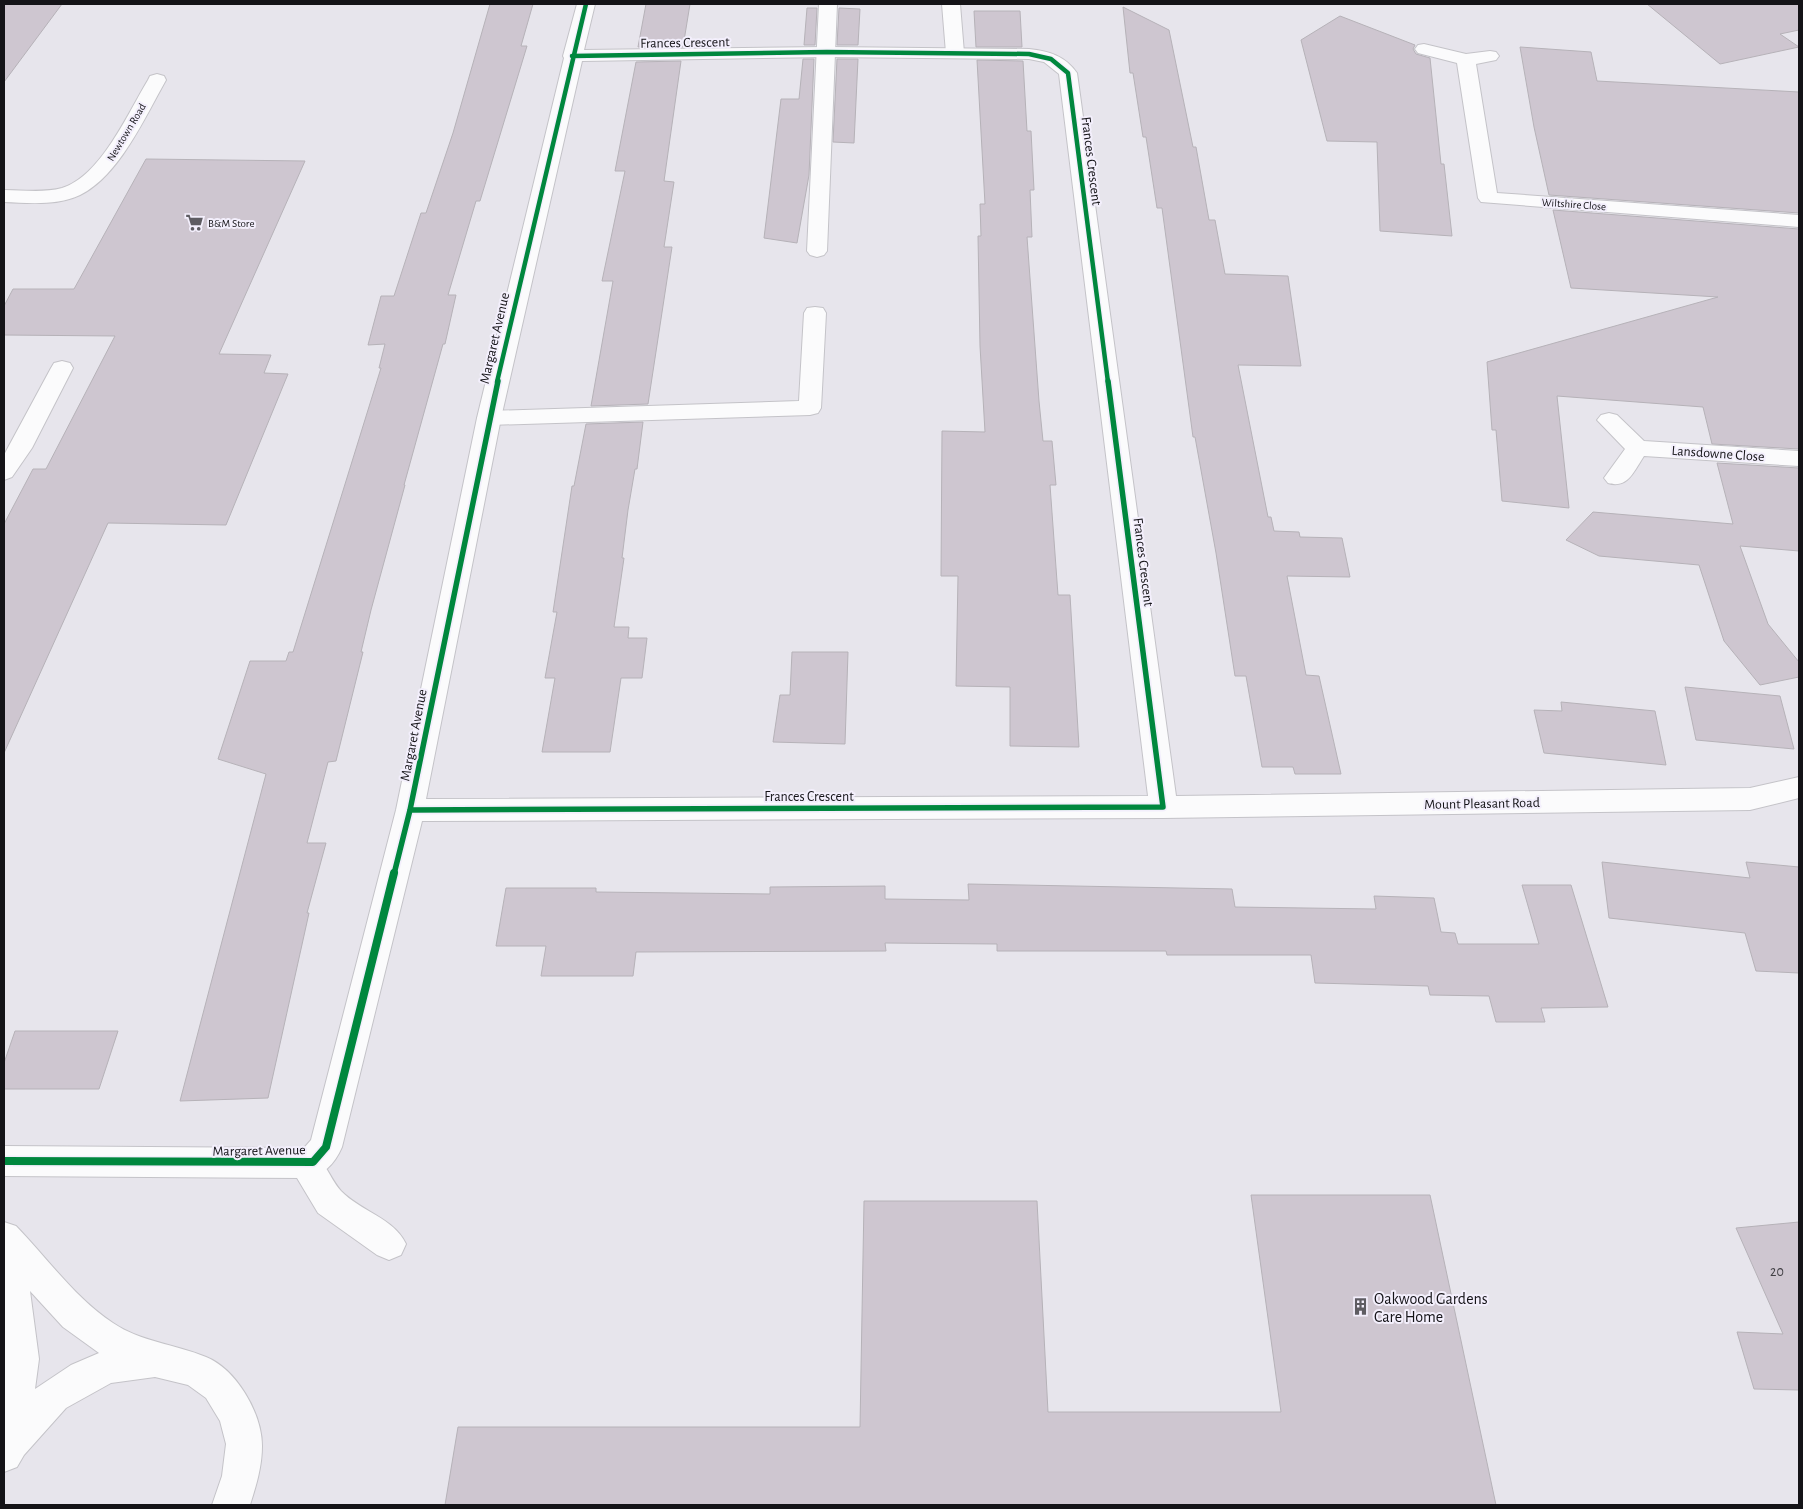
<svg xmlns="http://www.w3.org/2000/svg" width="1803" height="1509" font-family="'Alegreya Sans',sans-serif">
<style>
.building{fill:#cec6d0;stroke:#b6b2b8}
.lines{fill:none;stroke-linecap:round;stroke-linejoin:round}
.service-casing{stroke:#c4c3c8;stroke-width:2}
.minor-casing{stroke:#c4c3c8;stroke-width:2}
.tertiary-casing{stroke:#c4c3c8;stroke-width:2}
.service{fill:#fbfbfc;fill-rule:evenodd}
.minor{fill:#fbfbfc;fill-rule:evenodd}
.tertiary{fill:#fbfbfc;fill-rule:evenodd}
.cycleway-far2-casing{stroke:#f3effc;stroke-width:7}
.cycleway-far1-casing{stroke:#f3effc;stroke-width:9}
.cycleway-casing{stroke:#f3effc;stroke-width:11}
.cycleway-far2{stroke:#00873e;stroke-width:4.5}
.cycleway-far1{stroke:#00873e;stroke-width:5.5}
.cycleway{stroke:#00873e;stroke-width:8}
.labels{text-anchor:middle;stroke-width:4;stroke-linejoin:round;paint-order:stroke}
.far-street-label{font-size:11px;fill:#141317;stroke:#f3effc}
.far-poi-label{font-size:11px;fill:#141317;stroke:#f3effc;text-anchor:start}
.street-label{font-size:14px;fill:#141317;stroke:#f3effc}
.near-number-label{font-size:14px;fill:#424045}
.near-poi-label{font-size:16px;fill:#141317;stroke:#f3effc;text-anchor:start}
</style>
<rect width="100%" height="100%" fill="#e7e5ec"/>
<path class="building" d="M 4,4 L 62,4 L 4,82 Z
M 490,4 L 533,4 L 521,46 L 527,46 L 480,201 L 476,201 L 448,295 L 456,295 L 445,344 L 443,344 L 404,485 L 405,485 L 371,610 L 361,652 L 363,652 L 336,761 L 328,762 L 307,843 L 326,843 L 307,913 L 309,913 L 268,1098 L 180,1101 L 266,774 L 218,759 L 250,661 L 286,661 L 289,652 L 293,652 L 381,368 L 379,368 L 385,344 L 368,345 L 381,296 L 394,296 L 421,213 L 426,213 L 453,133 Z
M 646,4 L 690,4 L 683,47 L 638,47 Z
M 1647,4 L 1799,4 L 1799,30 L 1780,34 L 1799,47 L 1720,64 Z
M 1123,7 L 1169,30 L 1193,147 L 1196,147 L 1209,220 L 1215,220 L 1225,274 L 1288,276 L 1301,366 L 1238,365 L 1268,517 L 1271,517 L 1274,531 L 1299,532 L 1300,537 L 1342,538 L 1350,577 L 1287,576 L 1306,675 L 1319,676 L 1341,774 L 1295,774 L 1293,767 L 1262,767 L 1246,676 L 1235,676 L 1216,553 L 1195,437 L 1193,437 L 1162,208 L 1157,208 L 1146,137 L 1143,137 L 1133,73 L 1130,73 Z
M 807,8 L 817,8 L 815,45 L 804,45 Z
M 839,8 L 860,9 L 858,45 L 837,45 Z
M 974,11 L 1020,11 L 1022,47 L 976,47 Z
M 1340,16 L 1415,45 L 1413,49 L 1416,54 L 1430,58 L 1441,164 L 1444,164 L 1452,236 L 1380,231 L 1377,142 L 1327,141 L 1301,40 Z
M 1520,47 L 1591,52 L 1597,81 L 1799,92 L 1799,213 L 1549,195 L 1534,127 Z
M 803,59 L 814,59 L 809,175 L 797,243 L 764,238 L 781,99 L 799,99 Z
M 837,59 L 858,59 L 854,143 L 833,142 Z
M 977,60 L 1023,61 L 1027,131 L 1031,131 L 1034,190 L 1030,190 L 1032,237 L 1027,237 L 1039,401 L 1043,441 L 1052,441 L 1056,485 L 1050,485 L 1058,595 L 1070,595 L 1079,747 L 1010,746 L 1010,687 L 956,686 L 958,576 L 941,576 L 942,431 L 985,432 L 980,346 L 978,236 L 981,236 L 980,204 L 985,204 Z
M 681,61 L 664,181 L 674,182 L 664,247 L 672,247 L 648,404 L 591,406 L 613,281 L 602,281 L 625,171 L 615,171 L 636,62 Z
M 146,159 L 305,161 L 219,354 L 271,355 L 264,373 L 288,374 L 226,525 L 108,523 L 4,753 L 4,524 L 33,469 L 46,469 L 115,336 L 4,335 L 4,306 L 13,289 L 74,289 Z
M 1553,210 L 1799,229 L 1799,449 L 1712,444 L 1703,407 L 1557,396 L 1569,508 L 1502,501 L 1496,430 L 1492,430 L 1487,362 L 1718,297 L 1571,288 Z
M 643,422 L 637,469 L 635,469 L 628,510 L 622,558 L 624,558 L 614,627 L 629,627 L 628,638 L 647,638 L 642,678 L 621,678 L 610,752 L 542,752 L 555,678 L 545,678 L 557,612 L 553,612 L 572,486 L 574,486 L 586,424 Z
M 1717,463 L 1799,468 L 1799,551 L 1740,546 L 1768,624 L 1799,662 L 1799,677 L 1760,685 L 1724,641 L 1699,565 L 1599,556 L 1566,540 L 1593,512 L 1733,524 Z
M 792,652 L 848,652 L 845,744 L 773,742 L 780,695 L 790,695 Z
M 1685,687 L 1780,696 L 1794,749 L 1696,740 Z
M 1561,702 L 1655,711 L 1666,765 L 1544,753 L 1534,710 L 1562,711 Z
M 1602,862 L 1750,878 L 1746,862 L 1799,867 L 1799,973 L 1756,971 L 1745,933 L 1609,918 Z
M 968,884 L 1232,889 L 1235,907 L 1376,909 L 1374,896 L 1434,898 L 1441,932 L 1455,933 L 1458,944 L 1539,944 L 1522,885 L 1571,885 L 1608,1007 L 1541,1008 L 1545,1022 L 1496,1022 L 1489,996 L 1430,995 L 1428,986 L 1315,983 L 1311,955 L 1167,955 L 1166,951 L 997,951 L 997,944 L 885,943 L 886,951 L 636,952 L 633,976 L 541,976 L 546,946 L 496,946 L 506,888 L 596,888 L 596,892 L 770,894 L 770,887 L 885,886 L 885,899 L 969,900 Z
M 15,1031 L 118,1031 L 99,1089 L 4,1089 L 4,1063 Z
M 1251,1195 L 1430,1195 L 1496,1505 L 445,1505 L 458,1427 L 860,1427 L 864,1201 L 1037,1201 L 1048,1412 L 1281,1412 Z
M 1799,1222 L 1799,1390 L 1754,1389 L 1737,1332 L 1783,1334 L 1736,1228 Z"/>
<g class="lines">
<defs>
<path id="service" d="M 819,4 L 837,4 L 827,251 L 824,255 L 817,257 L 810,255 L 807,251 Z
M 942,4 L 960,4 L 964,53 L 961,57 L 949,57 L 946,53 Z
M 157,74 L 164,76 L 166,80 C 145,117 119,176 80,195 C 57,206 28,203 4,202 L 4,190 C 22,190 44,193 62,188 C 101,176 128,113 148,80 L 150,76 Z
M 815,307 L 823,308 L 826,313 L 821,408 L 818,413 L 810,415 L 489,425 L 481,423 L 477,418 L 481,413 L 489,411 L 799,401 L 804,313 L 807,308 Z
M 62,361 L 70,363 L 73,368 L 32,448 L 12,477 L 4,480 L 4,455 L 51,368 L 54,363 Z
M 304,1148 C 325,1156 327,1175 341,1191 C 360,1211 394,1218 406,1244 L 401,1255 L 389,1260 L 377,1255 L 318,1213 L 288,1163 L 292,1153 Z"/>
<path id="minor" d="M 577,4 L 595,4 L 584,50 L 827,47 L 1029,49 C 1049,51 1065,56 1077,73 L 1176,796 L 1750,788 L 1799,777 L 1799,798 L 1750,810 L 1163,818 L 422,821 L 342,1147 C 334,1165 324,1175 304,1178 L 4,1176 L 4,1146 L 304,1148 L 311,1140 L 396,810 L 477,418 L 564,58 L 563,56 ZM 827,57 L 1029,59 L 1044,62 L 1059,74 L 1148,796 L 426,799 L 501,418 L 582,61 Z
M 1424,44 L 1466,54 L 1490,51 L 1496,52 L 1499,56 L 1496,60 L 1476,64 L 1497,193 L 1799,215 L 1799,227 L 1481,202 L 1478,198 L 1457,63 L 1418,53 L 1415,49 L 1418,45 Z
M 1609,413 L 1617,415 L 1644,441 L 1799,451 L 1799,466 L 1644,456 C 1634,471 1628,489 1608,483 L 1604,478 L 1625,449 L 1597,420 L 1601,415 Z"/>
<path id="tertiary" d="M 4,1222 L 16,1226 C 48,1259 75,1298 113,1323 C 141,1342 175,1344 206,1357 C 236,1369 262,1413 262,1446 C 262,1467 256,1486 250,1505 L 212,1505 L 222,1476 L 226,1444 L 220,1421 L 206,1398 L 188,1385 L 155,1377 L 111,1383 L 66,1408 L 24,1455 L 17,1467 L 4,1472 ZM 30,1291 L 63,1327 L 99,1353 L 71,1365 L 35,1389 L 39,1359 Z"/>
</defs>
<use href="#service" class="service-casing"/>
<use href="#minor" class="minor-casing"/>
<use href="#tertiary" class="tertiary-casing"/>
<use href="#service" class="service"/>
<use href="#minor" class="minor"/>
<use href="#tertiary" class="tertiary"/>
<defs>
<path id="cycleway-far2" d="M 572,56 L 827,52 L 1029,54 L 1051,59 L 1068,73 L 1108,382
M 497,382 L 586,4"/>
<path id="cycleway-far1" d="M 410,810 L 1163,807 L 1108,381
M 394,874 L 410,810 L 498,381"/>
<path id="cycleway" d="M 4,1161 L 313,1162 L 326,1147 L 394,873"/>
</defs>
<use href="#cycleway-far2" class="cycleway-far2-casing"/>
<use href="#cycleway-far1" class="cycleway-far1-casing"/>
<use href="#cycleway" class="cycleway-casing"/>
<use href="#cycleway-far2" class="cycleway-far2"/>
<use href="#cycleway-far1" class="cycleway-far1"/>
<use href="#cycleway" class="cycleway"/>
</g>
<defs>
<symbol id="supermarket-bare" viewBox="-9 -9 18 18"><path d="M-6-5.5h2.5l.6 2H6L4.5 2H-2.5L-4.4-4H-6ZM-1.5 3.2a1.3 1.3 0 1 0 .1 0ZM3 3.2a1.3 1.3 0 1 0 .1 0Z" fill="#5e5c62" stroke="#f3effc" stroke-width="2.5" paint-order="stroke"/></symbol>
<symbol id="building-bare" viewBox="-9 -9 18 18"><path d="M-4-6H4V6H1V3H-1V6H-4ZM-2.5-4.3h1.7v1.8h-1.7ZM.8-4.3h1.7v1.8H.8ZM-2.5-1h1.7V.8h-1.7ZM.8-1h1.7V.8H.8Z" fill="#5e5c62" stroke="#f3effc" stroke-width="2.5" paint-order="stroke"/></symbol>
</defs>
<g fill-rule="evenodd">
<use href="#supermarket-bare" x="182" y="210" width="25" height="25"/>
<use href="#building-bare" x="1348" y="1294" width="25" height="25"/>
</g>
<g class="labels">
<g class="far-street-label">
<text transform="translate(126 132) rotate(-59)" y="4">Newtown Road</text>
<text transform="translate(1574 204) rotate(4)" y="4">Wiltshire Close</text>
</g>
<g class="far-poi-label">
<text x="208" y="227">B&amp;M Store</text>
</g>
<g class="street-label">
<text transform="translate(685 42) rotate(-1)" y="5">Frances Crescent</text>
<text transform="translate(1092 161) rotate(83)" y="5">Frances Crescent</text>
<text transform="translate(494 338) rotate(-77)" y="5">Margaret Avenue</text>
<text transform="translate(1718 453) rotate(4)" y="5">Lansdowne Close</text>
<text transform="translate(1144 562) rotate(83)" y="5">Frances Crescent</text>
<text transform="translate(413 735) rotate(-79)" y="5">Margaret Avenue</text>
<text x="809" y="801">Frances Crescent</text>
<text transform="translate(1482 803) rotate(-1)" y="5">Mount Pleasant Road</text>
<text transform="translate(259 1150) rotate(-1)" y="5">Margaret Avenue</text>
</g>
<g class="near-number-label">
<text x="1777" y="1276">20</text>
</g>
<g class="near-poi-label">
<text x="1374" y="1304">Oakwood Gardens<tspan x="1374" dy="18">Care Home</tspan></text>
</g>
</g>
<rect width="1803" height="1509" fill="none" stroke="#141317" stroke-width="10"/>
</svg>
